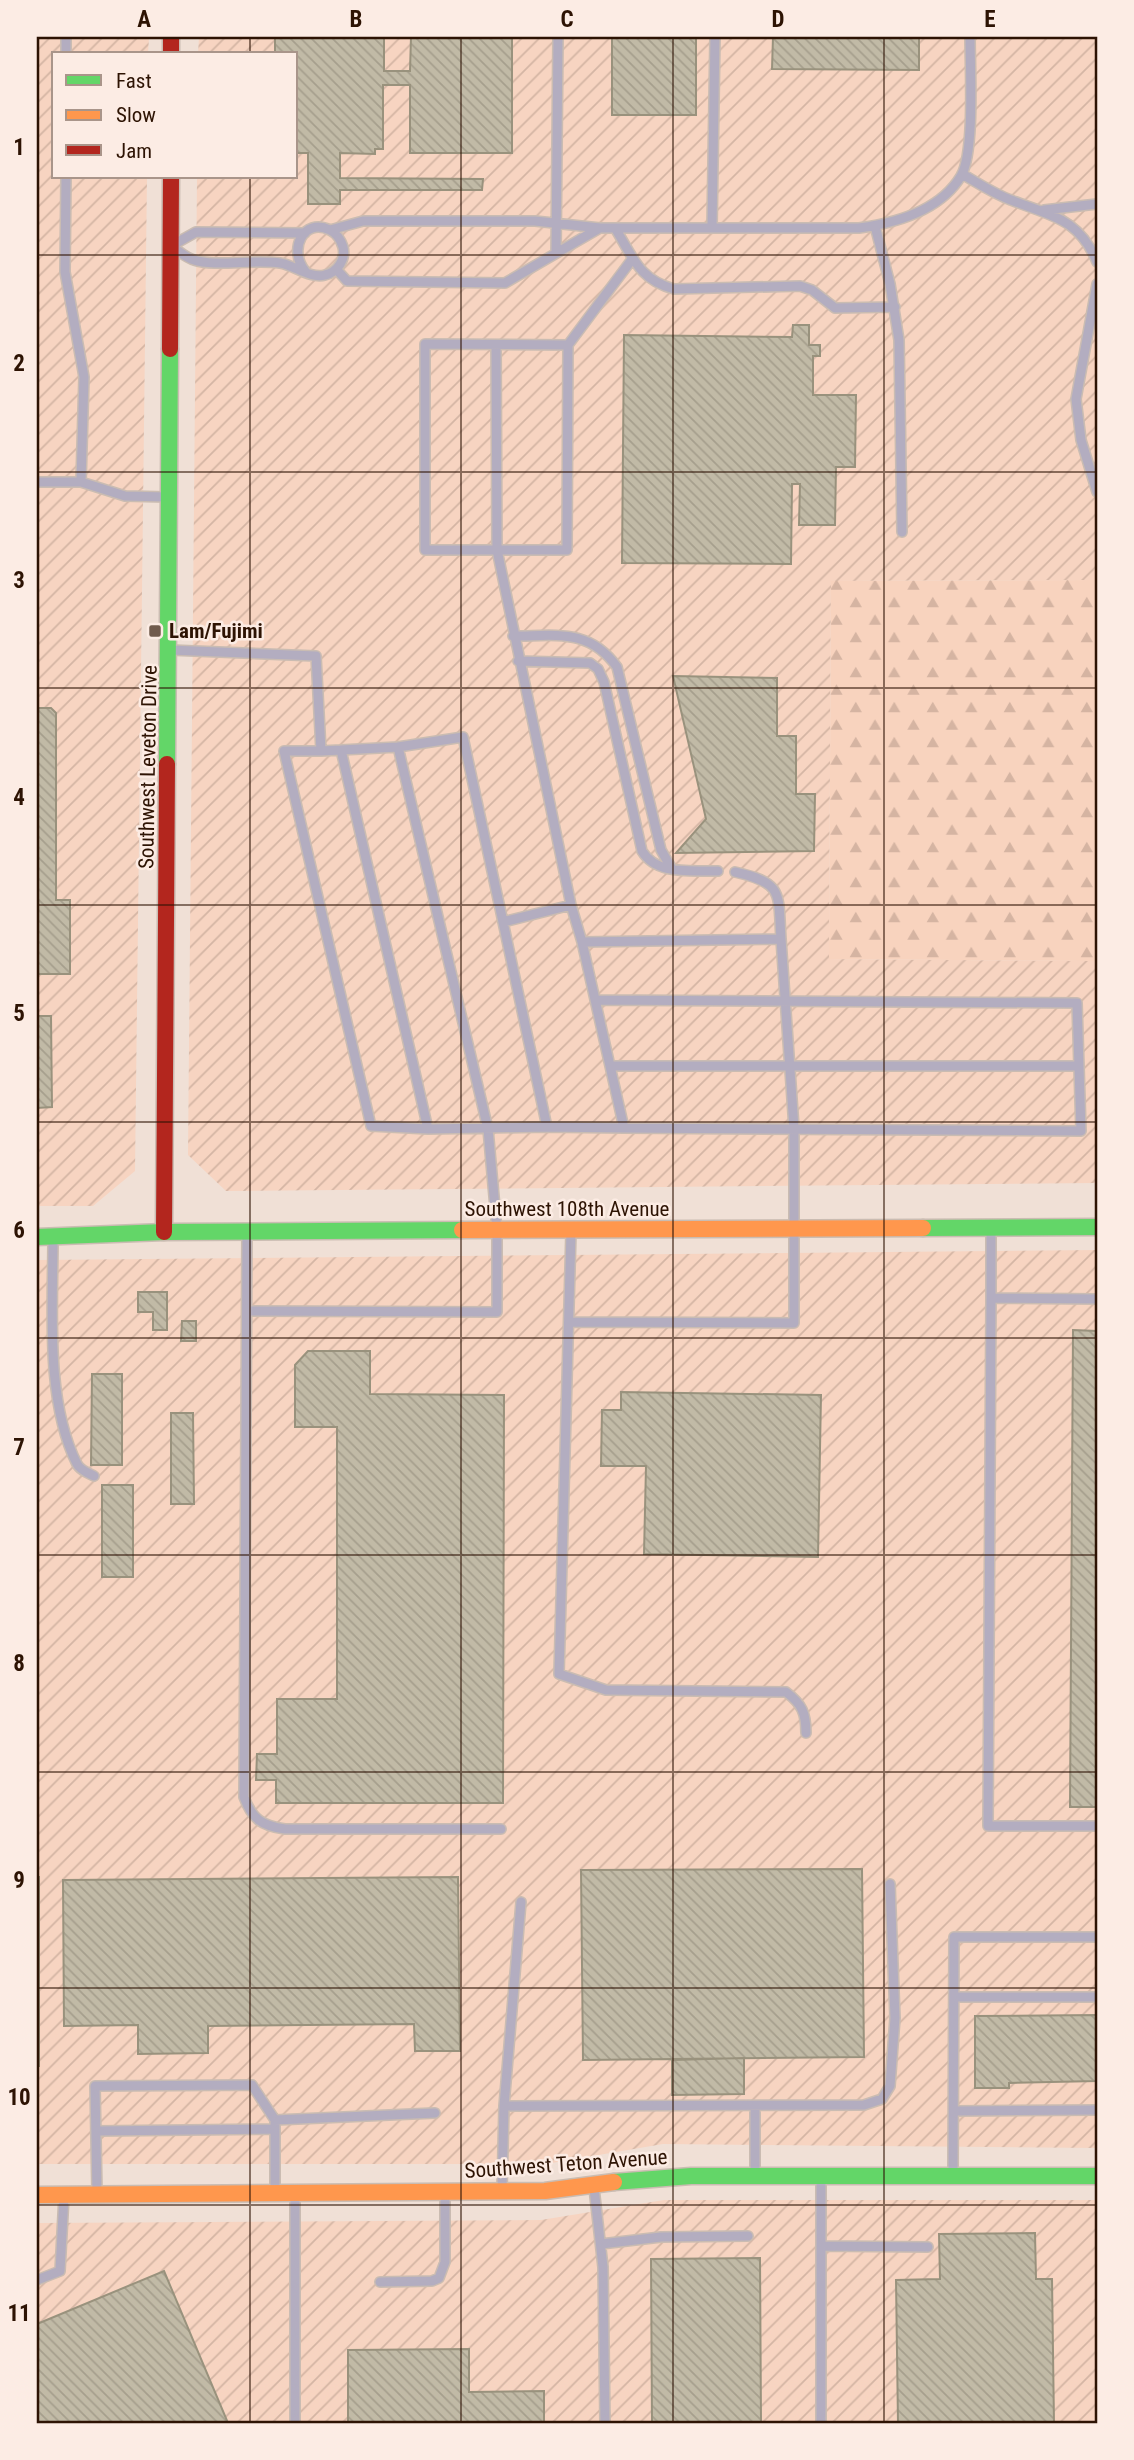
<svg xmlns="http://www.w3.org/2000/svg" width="1134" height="2460" font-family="'Roboto Condensed',sans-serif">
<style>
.industrial{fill:url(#industrial-furrows)}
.forest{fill:url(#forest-firs)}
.building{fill:url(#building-back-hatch);stroke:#99927d;stroke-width:2}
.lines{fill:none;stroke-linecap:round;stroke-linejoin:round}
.lane-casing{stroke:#cabcb2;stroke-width:12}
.fast-casing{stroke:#cabcb2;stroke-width:19}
.slow-casing{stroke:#cabcb2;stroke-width:19}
.jam-casing{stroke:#cabcb2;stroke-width:19}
.lane{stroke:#b3adc0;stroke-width:9}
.fast{stroke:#63d668;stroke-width:16}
.slow{stroke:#ff974d;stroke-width:16}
.jam{stroke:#b3261e;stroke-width:16}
.grid{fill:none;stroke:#2d1303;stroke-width:2;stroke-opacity:0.55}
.poi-dot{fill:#715b4d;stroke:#fcece4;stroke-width:2.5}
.labels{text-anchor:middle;stroke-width:5;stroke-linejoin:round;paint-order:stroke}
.poi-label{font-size:21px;font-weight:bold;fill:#2d1303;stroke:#fcece4;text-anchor:start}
.street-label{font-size:21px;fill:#2d1303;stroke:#fcece4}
.neatline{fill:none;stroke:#2d1303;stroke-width:2.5}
.grid-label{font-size:23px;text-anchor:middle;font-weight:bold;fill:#2d1303}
</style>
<defs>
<pattern id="industrial-furrows" width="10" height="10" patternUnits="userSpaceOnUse" patternTransform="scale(1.75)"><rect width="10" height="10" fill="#f7d4c1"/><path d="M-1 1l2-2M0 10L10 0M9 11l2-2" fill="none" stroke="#d4b5a4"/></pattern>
<pattern id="forest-firs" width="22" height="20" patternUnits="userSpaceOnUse" patternTransform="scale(1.75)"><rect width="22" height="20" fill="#f8d3be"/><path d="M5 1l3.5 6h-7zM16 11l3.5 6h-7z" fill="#d5b4a2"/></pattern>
<pattern id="building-back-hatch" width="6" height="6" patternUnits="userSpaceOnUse" patternTransform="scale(1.75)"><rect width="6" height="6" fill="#c1baa6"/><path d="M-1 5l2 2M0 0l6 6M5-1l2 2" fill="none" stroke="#a69f8d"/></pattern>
</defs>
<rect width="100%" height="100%" fill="#f0e0d6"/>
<path class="industrial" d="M 37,37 L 149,37 L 148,54 L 54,54 L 54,177 L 147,177 L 135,1171 L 93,1206 L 37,1206 Z
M 199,37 L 1097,37 L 1097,580 L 831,581 L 829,959 L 1097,961 L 1097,1183 L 226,1191 L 188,1155 L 197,177 L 296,177 L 296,54 L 198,54 Z
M 1097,1250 L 1097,2148 L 663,2144 L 546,2164 L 37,2164 L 37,1260 Z
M 664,2200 L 1097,2200 L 1097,2423 L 37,2423 L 37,2223 L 541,2220 Z"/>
<path class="forest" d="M 1097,580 L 1097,961 L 829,959 L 831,581 Z"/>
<path class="building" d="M 275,37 L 384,37 L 384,71 L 410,71 L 411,37 L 512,37 L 512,153 L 410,153 L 410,85 L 383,85 L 383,149 L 375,149 L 375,154 L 340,153 L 340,178 L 483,179 L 482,190 L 340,190 L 340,204 L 308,204 L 308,153 L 296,153 L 296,54 L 275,54 Z
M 612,37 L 696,37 L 696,115 L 612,115 Z
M 773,37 L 919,37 L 919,70 L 772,69 Z
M 793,325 L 809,325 L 809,345 L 820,345 L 820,356 L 813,356 L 813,395 L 856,395 L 855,467 L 836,467 L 835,525 L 799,525 L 800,484 L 792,484 L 791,564 L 622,563 L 624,335 L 792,337 Z
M 673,676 L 777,678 L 777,736 L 796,736 L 796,794 L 815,794 L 814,851 L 676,853 L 706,819 Z
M 37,708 L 51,708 L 56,713 L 56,900 L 70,900 L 70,974 L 37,974 Z
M 37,1016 L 51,1016 L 52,1107 L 37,1108 Z
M 138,1292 L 167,1292 L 167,1330 L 153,1330 L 153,1312 L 138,1312 Z
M 182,1321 L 196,1321 L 196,1341 L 181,1341 Z
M 1073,1330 L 1097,1331 L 1097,1807 L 1070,1807 Z
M 308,1351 L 370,1351 L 370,1394 L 504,1395 L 503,1803 L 276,1803 L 276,1780 L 256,1780 L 257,1754 L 277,1754 L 277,1699 L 337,1699 L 337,1427 L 295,1427 L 295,1365 Z
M 92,1374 L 122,1374 L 122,1465 L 91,1465 Z
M 621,1392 L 821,1395 L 818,1557 L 644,1554 L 646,1466 L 601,1466 L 602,1410 L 621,1410 Z
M 171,1413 L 193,1413 L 194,1504 L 171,1504 Z
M 102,1485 L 133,1485 L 133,1577 L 102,1577 Z
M 862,1869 L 864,2057 L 583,2060 L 581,1870 Z
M 37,1877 L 39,1877 L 39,2066 L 37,2066 Z
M 458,1877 L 460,2051 L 415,2051 L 414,2024 L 208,2026 L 208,2053 L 138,2054 L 138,2025 L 64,2026 L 63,1880 Z
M 1097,2015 L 1097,2081 L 1009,2083 L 1009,2088 L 975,2088 L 975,2016 Z
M 744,2058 L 744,2094 L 672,2095 L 672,2060 Z
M 1035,2233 L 1036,2279 L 1052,2279 L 1054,2423 L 898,2423 L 896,2280 L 940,2279 L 939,2234 Z
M 760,2258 L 761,2423 L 652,2423 L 651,2259 Z
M 164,2271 L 228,2423 L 37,2423 L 37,2324 Z
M 469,2349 L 469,2392 L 544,2391 L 544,2423 L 348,2423 L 348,2350 Z"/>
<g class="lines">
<defs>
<path id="lane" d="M 66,54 L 66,37
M 962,174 C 978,183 994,194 1011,200 C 1051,216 1079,218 1097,262
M 66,177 L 65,272 L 84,377 L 81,482 L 125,496 L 166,497
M 1044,210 L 1097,204
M 875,226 L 890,284 L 899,340 L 902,532
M 712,227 L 715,37
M 615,228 C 633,257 639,280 674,289 L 800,286 L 812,290 L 835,308 L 895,307
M 330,230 L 363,221 L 535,221 L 600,228 L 859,228 C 896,223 940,211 961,176 C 975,152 970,67 970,37
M 556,253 L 558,37
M 336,269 L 347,281 L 505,283 L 598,229
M 305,271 C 288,250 303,217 330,230 C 336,233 341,240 343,247 C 346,259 338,272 325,275 C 310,279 294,265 280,263 C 255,259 214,267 194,260 C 186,258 178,250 171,246 L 196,232 L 305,233
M 1097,284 L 1076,399 L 1081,440 L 1097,492
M 496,345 L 497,550 L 571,905 L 582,942 L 781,939 C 778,893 784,883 735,872
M 568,345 L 425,344 L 425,550 L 567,550 L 568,345 L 633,258
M 37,482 L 81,482
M 513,636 C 556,636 589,628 617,667 L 661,850 L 672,869
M 170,650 L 316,656 L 321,751 L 284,751 L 371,1126 L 428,1129
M 518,661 L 590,663 L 598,669 L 604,682 L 642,851 C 657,876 691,870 718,871
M 341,750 L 398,747 L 463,737 L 503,922
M 321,751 L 341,750 L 428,1129 L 547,1127 L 503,922 L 571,905
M 595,1000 L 1077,1003 L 1081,1131 L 624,1128
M 610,1066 L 1079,1066
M 547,1127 L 624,1128 L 582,942
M 991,1228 L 991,1298 L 1097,1299
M 571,1232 L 559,1674 L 606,1690 L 786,1692 C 802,1704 806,1713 806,1733
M 247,1234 L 244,1797 C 252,1819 262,1826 285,1829 L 501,1829
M 53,1238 C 53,1307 45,1401 77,1464 C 80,1470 88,1473 94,1476
M 991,1298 L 988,1826 L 1097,1826
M 247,1311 L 497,1312 L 497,1230 L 488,1129 L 398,747
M 569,1322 L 794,1323 L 794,1128 L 781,939
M 954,1997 L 1097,1997
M 504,2106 L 864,2105 L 882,2099 L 890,2086 L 895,2018 L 890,1884
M 755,2106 L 755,2174
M 954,2111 L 1097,2110
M 275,2120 L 435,2113
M 96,2131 L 275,2129
M 953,2174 L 954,1937 L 1097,1937
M 821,2178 L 821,2423
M 594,2188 L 603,2267 L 605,2423
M 502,2190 L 504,2106 L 521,1902
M 97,2193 L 95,2086 L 252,2085 L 275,2120 L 275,2192
M 601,2244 L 661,2237 L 748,2236
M 821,2246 L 928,2247
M 37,2280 L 60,2271 L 64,2196
M 380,2282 L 432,2281 L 439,2278 L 445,2262 L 445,2194
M 295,2423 L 295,2195"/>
<path id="fast" d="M 167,764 L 170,349
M 923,1228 L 1097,1227
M 37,1237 L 164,1232 L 462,1230
M 614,2182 L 691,2176 L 1097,2176"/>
<path id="slow" d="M 462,1230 L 923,1228
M 37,2195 L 545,2191 L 614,2182"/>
<path id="jam" d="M 171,37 L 171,54
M 170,349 L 171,177
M 164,1232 L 167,764"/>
</defs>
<use href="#lane" class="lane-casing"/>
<use href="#fast" class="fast-casing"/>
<use href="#slow" class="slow-casing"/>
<use href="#jam" class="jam-casing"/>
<use href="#lane" class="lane"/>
<use href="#fast" class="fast"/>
<use href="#slow" class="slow"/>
<use href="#jam" class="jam"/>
</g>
<path class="grid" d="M 250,37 L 250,54M 461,37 L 461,2423M 673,37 L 673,2423M 884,37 L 884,2423M 250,177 L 250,2423M 37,255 L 1097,255M 37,472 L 1097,472M 37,688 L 1097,688M 37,905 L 1097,905M 37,1122 L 1097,1122M 37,1338 L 1097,1338M 37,1555 L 1097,1555M 37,1772 L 1097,1772M 37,1988 L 1097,1988M 37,2205 L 1097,2205"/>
<rect class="poi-dot" x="148" y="624" width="14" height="14" rx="3.5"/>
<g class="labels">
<g class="poi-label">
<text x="169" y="638">Lam/Fujimi</text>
</g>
<g class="street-label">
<text transform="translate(148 767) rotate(-89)" y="7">Southwest Leveton Drive</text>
<text x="567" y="1216">Southwest 108th Avenue</text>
<text transform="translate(566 2164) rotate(-4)" y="7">Southwest Teton Avenue</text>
</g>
</g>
<rect width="1134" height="2460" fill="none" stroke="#fcece4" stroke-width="77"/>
<rect x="52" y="52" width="245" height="126" fill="#fcece4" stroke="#a9958a" stroke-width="2"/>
<rect x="66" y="75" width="35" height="10" fill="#63d668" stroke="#a9958a" stroke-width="2"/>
<text x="116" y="88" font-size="21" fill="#2d1303">Fast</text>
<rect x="66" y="110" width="35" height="10" fill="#ff974d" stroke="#a9958a" stroke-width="2"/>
<text x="116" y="122" font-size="21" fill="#2d1303">Slow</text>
<rect x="66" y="145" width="35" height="10" fill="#b3261e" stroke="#a9958a" stroke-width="2"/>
<text x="116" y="158" font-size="21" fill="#2d1303">Jam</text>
<rect x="38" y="38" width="1058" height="2384" class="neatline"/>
<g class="grid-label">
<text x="144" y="27">A</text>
<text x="356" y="27">B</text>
<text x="567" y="27">C</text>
<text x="778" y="27">D</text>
<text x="990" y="27">E</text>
<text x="19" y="155">1</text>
<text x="19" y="371">2</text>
<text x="19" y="588">3</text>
<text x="19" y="805">4</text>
<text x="19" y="1021">5</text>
<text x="19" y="1238">6</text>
<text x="19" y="1455">7</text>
<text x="19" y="1671">8</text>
<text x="19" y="1888">9</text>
<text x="19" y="2105">10</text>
<text x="19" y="2321">11</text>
</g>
</svg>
